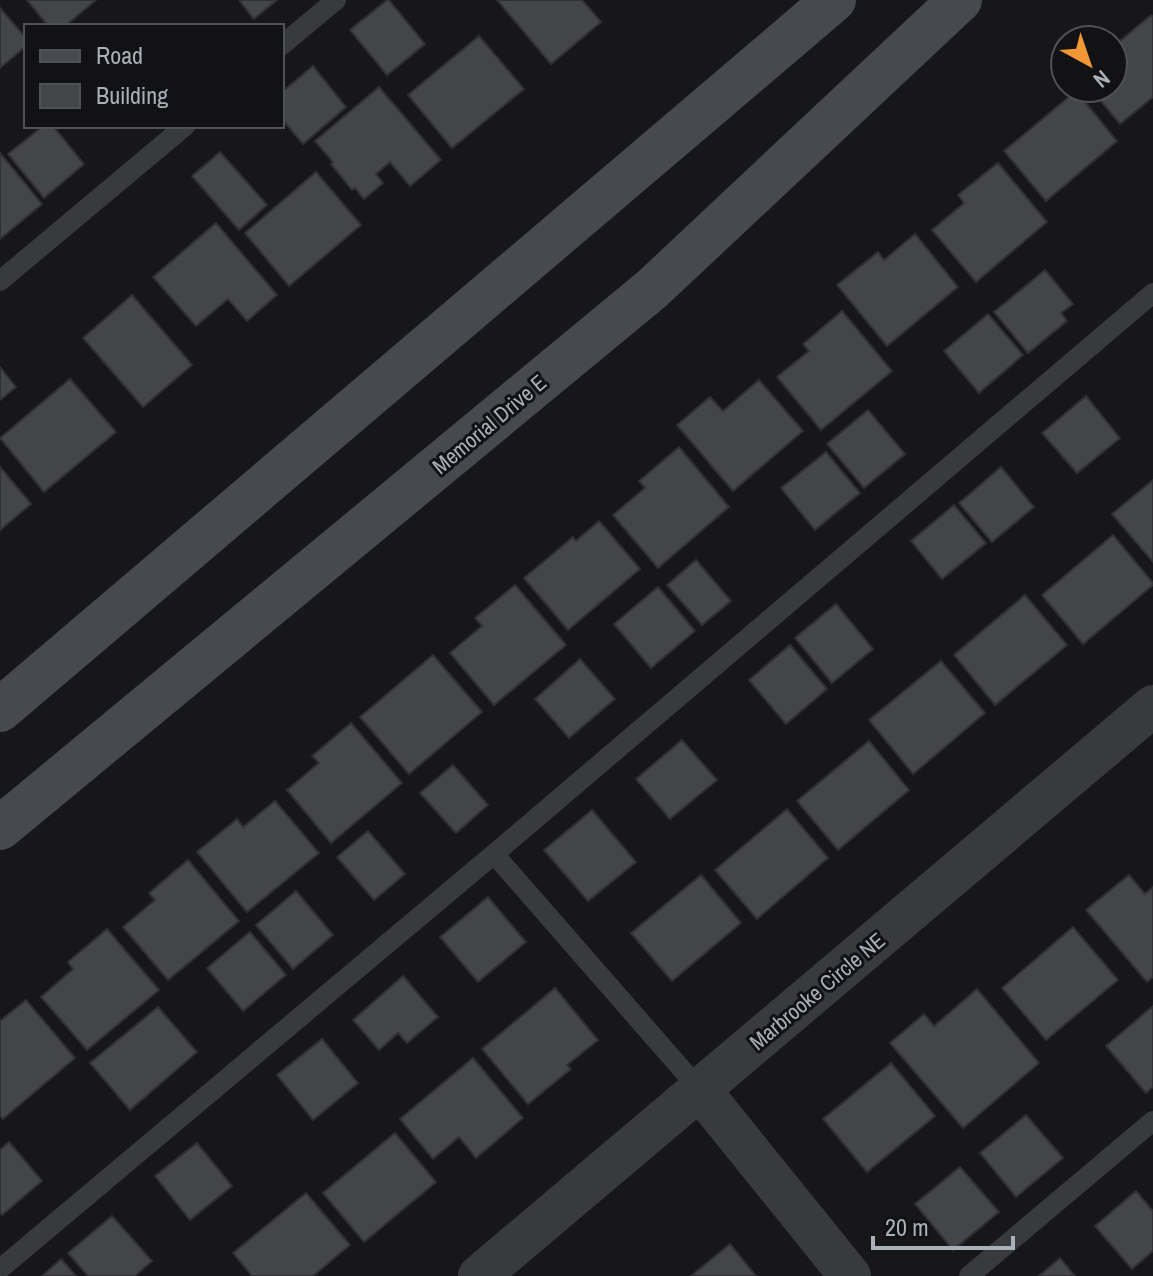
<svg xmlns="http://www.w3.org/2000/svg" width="1153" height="1276" font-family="'Archivo Narrow',sans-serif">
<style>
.building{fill:#434549;stroke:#313135;stroke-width:2}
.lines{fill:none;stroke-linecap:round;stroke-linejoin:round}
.lane{stroke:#383a3e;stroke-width:20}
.street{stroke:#383a3e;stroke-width:42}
.secondary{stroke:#46494e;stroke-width:44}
.labels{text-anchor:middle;stroke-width:6;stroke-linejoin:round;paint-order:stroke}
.street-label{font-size:22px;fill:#a9b0b9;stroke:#121214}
</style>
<rect width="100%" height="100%" fill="#171719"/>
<path class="building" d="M 27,0 L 96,0 L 65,26 L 48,26 Z
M 239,0 L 277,0 L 254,19 Z
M 387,0 L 389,0 L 425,44 L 387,75 L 350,30 Z
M 497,0 L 582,0 L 601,22 L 551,64 Z
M 0,8 L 26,38 L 26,46 L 0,68 Z
M 1151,15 L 1153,17 L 1153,97 L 1120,124 L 1090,88 L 1113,88 L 1113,47 Z
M 479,36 L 524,89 L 452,148 L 408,95 Z
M 313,66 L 346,107 L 303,144 L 282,119 L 282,92 Z
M 379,87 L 441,160 L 410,186 L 390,162 L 376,174 L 383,183 L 364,199 L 355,188 L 352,190 L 331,164 L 333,162 L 315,141 Z
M 1076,91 L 1117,141 L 1046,201 L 1004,151 Z
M 43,126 L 53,126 L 84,164 L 44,198 L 8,154 Z
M 220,152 L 267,205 L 239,230 L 192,176 Z
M 0,153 L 42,204 L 0,239 Z
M 998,163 L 1047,222 L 976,282 L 932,230 L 964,203 L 958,195 Z
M 316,172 L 361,225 L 289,286 L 245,233 Z
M 216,223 L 277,295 L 247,321 L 228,299 L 196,326 L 153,277 Z
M 915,234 L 958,287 L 887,346 L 837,285 L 878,252 L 884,260 Z
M 1045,270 L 1073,304 L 1061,313 L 1067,321 L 1028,353 L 994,312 Z
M 132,295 L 192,365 L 143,407 L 83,338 Z
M 842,311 L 892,371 L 821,430 L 777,377 L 809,351 L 803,344 Z
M 988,314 L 1023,355 L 979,393 L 944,351 Z
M 0,367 L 16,387 L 0,400 Z
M 70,379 L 116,432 L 44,492 L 0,438 Z
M 759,380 L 803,431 L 733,491 L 677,425 L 710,397 L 723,411 Z
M 1086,396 L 1120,438 L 1077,473 L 1042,433 Z
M 868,410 L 905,454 L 864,488 L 827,444 Z
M 679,447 L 729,507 L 658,568 L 613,515 L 645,488 L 639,481 Z
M 826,452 L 860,493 L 815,530 L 781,488 Z
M 0,467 L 31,504 L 0,530 Z
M 1001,467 L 1034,507 L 992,542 L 959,503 Z
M 1153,480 L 1153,562 L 1112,514 Z
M 954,505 L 986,543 L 942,579 L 911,541 Z
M 599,521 L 640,569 L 568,630 L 524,578 L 573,537 L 576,541 Z
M 1113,535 L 1153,583 L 1153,585 L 1083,644 L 1042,595 Z
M 696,560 L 731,601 L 702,625 L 667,585 Z
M 515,585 L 566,645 L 494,705 L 450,653 L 482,626 L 475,618 Z
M 658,587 L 695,631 L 651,668 L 614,624 Z
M 1025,595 L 1067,645 L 995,705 L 954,655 Z
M 836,604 L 873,649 L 832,683 L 795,638 Z
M 790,645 L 827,689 L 786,724 L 749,680 Z
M 433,655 L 482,712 L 409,774 L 360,717 Z
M 580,659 L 615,699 L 569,738 L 535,699 Z
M 941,661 L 985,713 L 913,774 L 869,720 Z
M 351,723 L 402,783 L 331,843 L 287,790 L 319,763 L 312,756 Z
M 682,740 L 717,780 L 670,819 L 636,779 Z
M 869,741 L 909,790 L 838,850 L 797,801 Z
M 453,765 L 488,805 L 456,833 L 420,793 Z
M 275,801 L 319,853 L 247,912 L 197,852 L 237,819 L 243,827 Z
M 787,809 L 828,858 L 757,919 L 715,870 Z
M 592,810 L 636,862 L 588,901 L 544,850 Z
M 368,831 L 405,874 L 374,900 L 337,857 Z
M 188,860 L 239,921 L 168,980 L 123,927 L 155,900 L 149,893 Z
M 701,875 L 741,923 L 672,981 L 631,933 Z
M 1129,875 L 1145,894 L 1153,887 L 1153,977 L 1147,982 L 1086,910 Z
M 296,891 L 333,935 L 293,969 L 256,925 Z
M 488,897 L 526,942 L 478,982 L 440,937 Z
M 1073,927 L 1118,980 L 1046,1040 L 1002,988 Z
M 107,929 L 159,990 L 87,1050 L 41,997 L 73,969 L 68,962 Z
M 250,932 L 286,975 L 243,1011 L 207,968 Z
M 403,976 L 438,1017 L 407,1043 L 398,1033 L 379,1050 L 353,1020 Z
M 555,988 L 598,1040 L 567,1065 L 571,1069 L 528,1104 L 482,1049 Z
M 977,989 L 1039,1063 L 963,1128 L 890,1043 L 924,1014 L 934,1026 Z
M 26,1000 L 75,1058 L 3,1119 L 0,1116 L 0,1021 Z
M 1153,1006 L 1153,1087 L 1146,1093 L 1106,1046 Z
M 158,1007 L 197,1052 L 130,1110 L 90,1063 Z
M 322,1039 L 358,1083 L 313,1120 L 277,1075 Z
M 473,1058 L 523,1118 L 476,1158 L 459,1137 L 433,1159 L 400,1119 Z
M 891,1063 L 935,1116 L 867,1172 L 823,1119 Z
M 1026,1115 L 1063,1158 L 1016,1197 L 980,1153 Z
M 395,1133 L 436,1182 L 364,1242 L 323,1193 Z
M 9,1142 L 42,1181 L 2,1215 L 0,1213 L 0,1150 Z
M 197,1143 L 232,1186 L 190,1220 L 155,1176 Z
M 960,1167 L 999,1212 L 953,1250 L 915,1204 Z
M 1136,1191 L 1153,1211 L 1153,1251 L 1132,1269 L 1095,1226 Z
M 306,1193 L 350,1245 L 313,1276 L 252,1276 L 233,1253 Z
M 112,1216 L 152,1261 L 135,1276 L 88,1276 L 68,1253 Z
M 730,1244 L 756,1276 L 691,1276 Z
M 1060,1258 L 1075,1276 L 1039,1276 Z
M 61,1259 L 76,1276 L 42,1276 Z"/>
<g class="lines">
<path class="lane" d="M 282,45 L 336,0
M 0,281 L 185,126
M 494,854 L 700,1090
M 0,1269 L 494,854 L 1153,293
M 969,1276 L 1153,1121"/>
<path class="street" d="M 700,1090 L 850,1276
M 479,1276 L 1153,706"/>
<path class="secondary" d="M 0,710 L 834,0
M 0,828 L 652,289 L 960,0"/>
</g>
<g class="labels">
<g class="street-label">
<text transform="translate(489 424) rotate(-40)" y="8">Memorial Drive E</text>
<text transform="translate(817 991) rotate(-40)" y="8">Marbrooke Circle NE</text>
</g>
</g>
<rect x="24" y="24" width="260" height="104" fill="#121214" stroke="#4e5156" stroke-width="2"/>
<rect x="40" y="50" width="40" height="12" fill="#46494e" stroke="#4e5156" stroke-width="2"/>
<text x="96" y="64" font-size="24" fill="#a9b0b9">Road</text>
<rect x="40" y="84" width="40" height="24" fill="#434549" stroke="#4e5156" stroke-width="2"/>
<text x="96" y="104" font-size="24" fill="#a9b0b9">Building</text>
<g transform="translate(1089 64) rotate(140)"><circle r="38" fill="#121214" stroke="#4e5156" stroke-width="2"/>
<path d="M0-6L14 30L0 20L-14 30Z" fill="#f29736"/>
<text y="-12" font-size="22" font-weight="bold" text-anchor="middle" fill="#a9b0b9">N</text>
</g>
<path d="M873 1236v12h140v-12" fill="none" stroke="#a9b0b9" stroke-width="4"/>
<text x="885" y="1236" font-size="24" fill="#a9b0b9" stroke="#121214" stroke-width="6" paint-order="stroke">20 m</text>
</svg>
